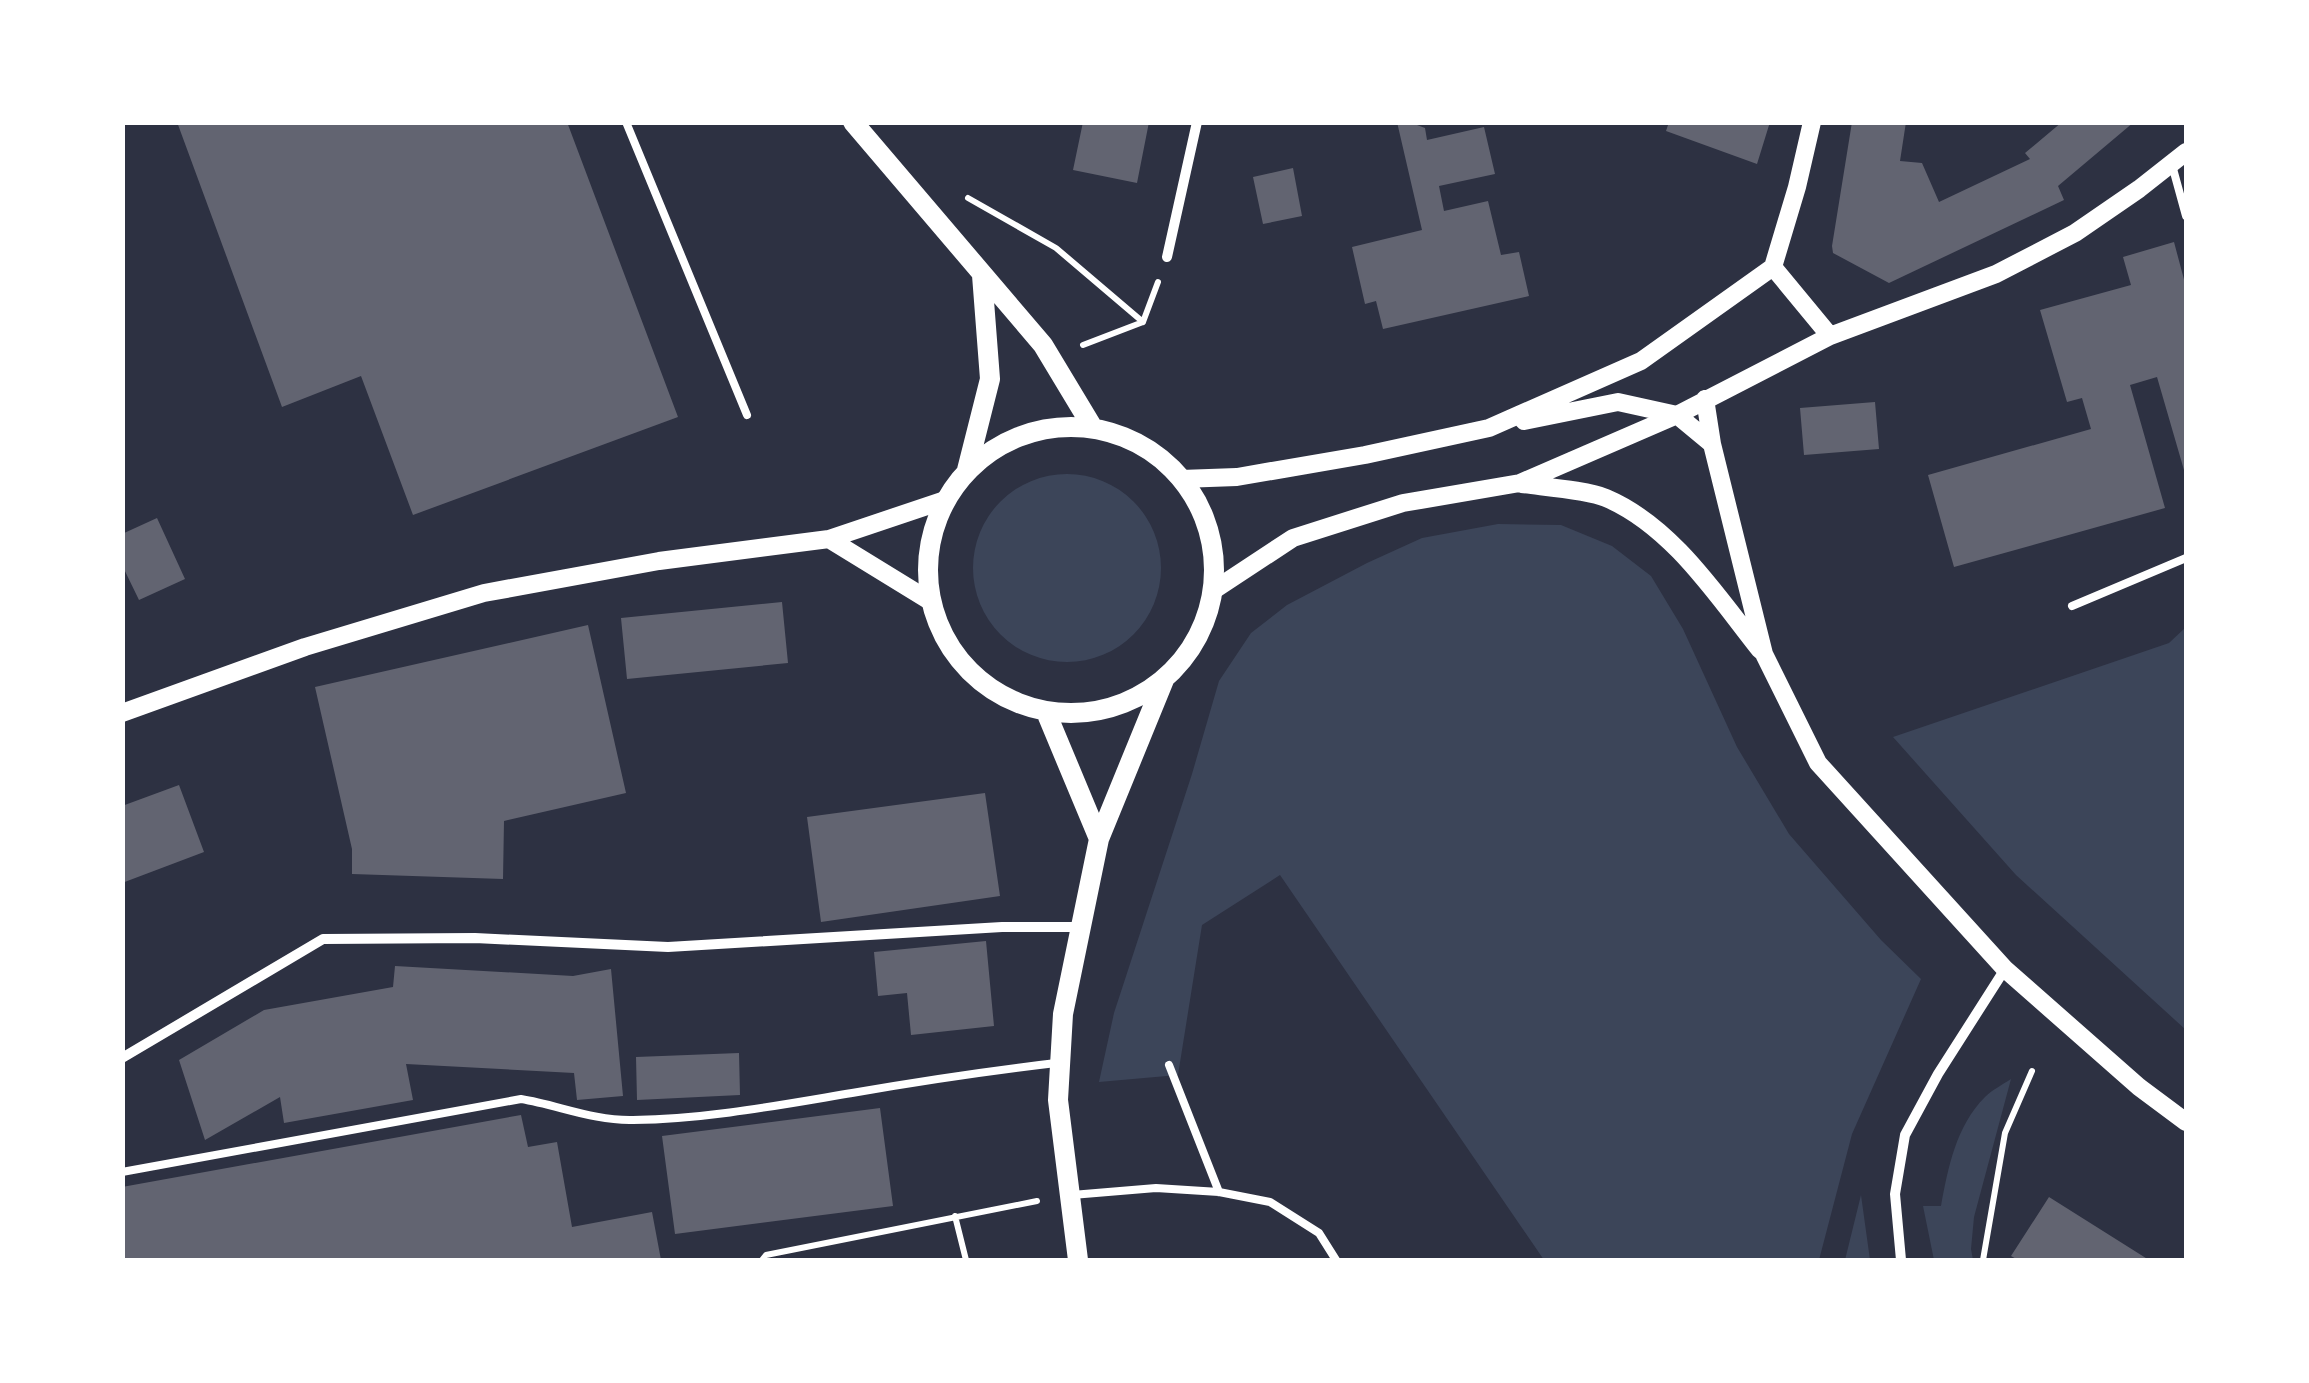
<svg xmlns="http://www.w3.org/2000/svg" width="2309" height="1383" font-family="Rubik,sans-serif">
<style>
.green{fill:#3c4559}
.building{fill:#626471}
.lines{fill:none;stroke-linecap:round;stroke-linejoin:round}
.path{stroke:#fff;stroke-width:6}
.service{stroke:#fff;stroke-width:8}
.minor{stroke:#fff;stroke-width:10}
.tertiary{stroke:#fff;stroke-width:18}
.secondary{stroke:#fff;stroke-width:20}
</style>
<rect width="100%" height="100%" fill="#2d3142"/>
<path class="green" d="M973 568a94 94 0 1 1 188 0a94 94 0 1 1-188 0Z
M 1498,524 L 1561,525 L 1612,546 L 1651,576 L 1683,629 L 1737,747 L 1789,834 L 1881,940 L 1921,979 L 1852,1134 L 1819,1260 L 1544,1260 L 1280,875 L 1202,925 L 1178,1075 L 1099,1082 L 1114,1013 L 1192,774 L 1219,681 L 1251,633 L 1287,605 L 1367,563 L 1422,538 Z
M 2186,627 L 2186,1030 L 2016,875 L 1893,737 L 2169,643 Z
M 2011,1079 L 1974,1217 L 1971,1249 L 1973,1260 L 1934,1260 L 1923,1206 L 1941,1206 C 1948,1168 1956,1126 1985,1097 C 1992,1090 2002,1085 2011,1079 Z
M 1861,1195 L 1870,1260 L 1845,1260 Z"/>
<path class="building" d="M 177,122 L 567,122 L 678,417 L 413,515 L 361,376 L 282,407 Z
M 1083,122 L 1149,122 L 1137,183 L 1073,170 Z
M 1397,122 L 1409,122 L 1425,128 L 1427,140 L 1484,127 L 1495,174 L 1439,186 L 1444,211 L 1488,201 L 1501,255 L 1519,252 L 1529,296 L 1383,329 L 1376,301 L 1365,304 L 1352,247 L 1422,230 Z
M 1669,122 L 1770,122 L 1757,164 L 1666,131 Z
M 1852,122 L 1906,122 L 1900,161 L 1922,163 L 1939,202 L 2030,159 L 2025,153 L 2062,122 L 2134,122 L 2058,186 L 2064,200 L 1889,283 L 1833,253 L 1832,246 Z
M 1293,168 L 1302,216 L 1263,224 L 1253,177 Z
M 2174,242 L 2186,287 L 2186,477 L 2157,377 L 2130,385 L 2165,508 L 1954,567 L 1928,475 L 2091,429 L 2082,398 L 2067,402 L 2040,310 L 2131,285 L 2123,257 Z
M 1875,402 L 1879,449 L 1804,455 L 1800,408 Z
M 157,518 L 185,579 L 139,600 L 122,565 L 122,534 Z
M 782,602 L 788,663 L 627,679 L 621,618 Z
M 588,625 L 626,793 L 504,821 L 503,879 L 352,874 L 352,849 L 315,687 Z
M 179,785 L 204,852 L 122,883 L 122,806 Z
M 985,793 L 1000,896 L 821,922 L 807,817 Z
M 986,941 L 994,1026 L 911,1035 L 907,993 L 878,996 L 874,952 Z
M 395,966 L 573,976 L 611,969 L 623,1096 L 577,1100 L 574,1073 L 406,1064 L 413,1100 L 284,1123 L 280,1097 L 205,1140 L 179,1060 L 264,1010 L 393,987 Z
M 739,1053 L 740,1095 L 637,1100 L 636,1057 Z
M 880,1108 L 893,1206 L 675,1234 L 662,1136 Z
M 521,1115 L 528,1147 L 557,1142 L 572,1227 L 652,1212 L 661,1260 L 122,1260 L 122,1187 Z
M 2049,1197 L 2149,1260 L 2018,1260 L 2011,1256 Z"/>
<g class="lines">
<path class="path" d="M 968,198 L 1056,248 L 1143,322 L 1158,282
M 1083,345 L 1143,322
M 955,1216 L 966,1260
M 762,1260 L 766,1255 L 1037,1201
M 1983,1260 L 2005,1133 L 2032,1071"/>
<path class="service" d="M 626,122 L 747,415
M 2172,165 L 2186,216
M 2072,606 L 2186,558
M 1169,1065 L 1219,1192
M 122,1172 L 521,1099 C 558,1105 594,1121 633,1120 C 707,1119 780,1105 852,1093 C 920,1081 988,1071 1056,1063
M 1072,1195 L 1156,1188 L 1219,1192 L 1270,1202 L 1319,1233 L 1336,1260"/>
<path class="minor" d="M 1167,257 L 1197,122
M 122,1058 L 323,939 L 475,938 L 668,947 L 1002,927 L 1081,927
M 1901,1260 L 1895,1194 L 1905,1135 L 1938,1074 L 2005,969"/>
<path class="tertiary" d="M 1773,267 L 1797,187 L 1812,122
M 1773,267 L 1830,336
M 1705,399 L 1712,444 L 1764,654 L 1818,763 L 2005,969 L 2139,1087 L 2186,1122
M 1524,421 L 1618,402 L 1677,415 L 1712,444
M 1181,479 L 1237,477 L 1365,455 L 1489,428 L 1641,361 L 1773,267
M 1522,484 C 1544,487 1588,490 1606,498 C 1672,526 1717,596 1760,650
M 829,539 L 930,601
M 1214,590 L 1293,538 L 1403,503 L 1520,483 L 1677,415 L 1830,336 L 1996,274 L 2075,233 L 2139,189 L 2186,152
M 122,713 L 305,647 L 484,593 L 659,561 L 829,539 L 945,500"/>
<path class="secondary" d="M 853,122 L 1043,345 L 1093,428
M928 570a143 143 0 1 1 286 0a143 143 0 1 1-286 0Z
M 967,470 L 990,379 L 982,275
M 1046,712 L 1099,839
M 1078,1260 L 1058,1100 L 1063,1014 L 1099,839 L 1164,680"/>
</g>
<rect width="2309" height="1383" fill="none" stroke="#ffffff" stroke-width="250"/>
</svg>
